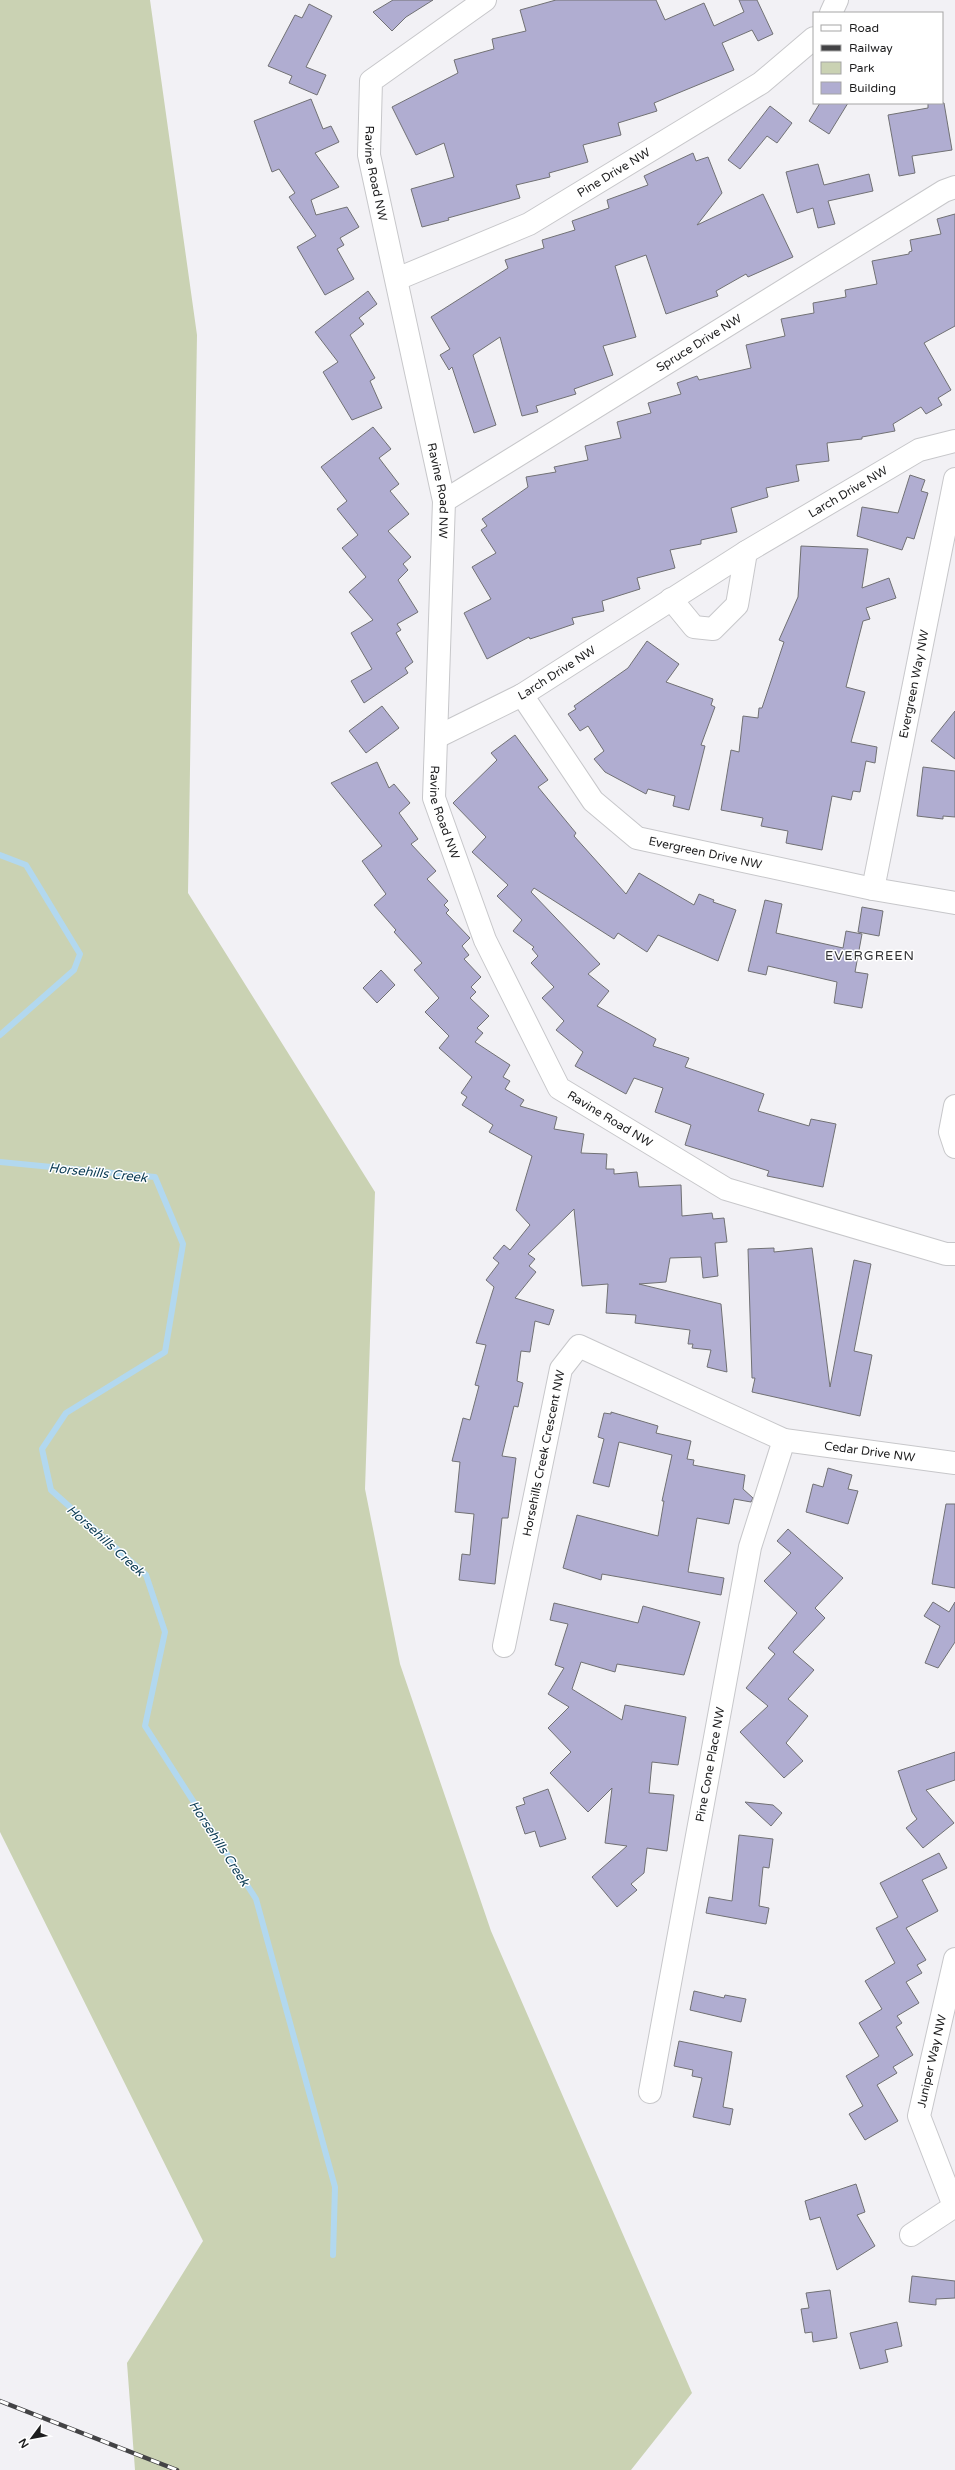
<svg xmlns="http://www.w3.org/2000/svg" width="955" height="2470" font-family="'Varela Round',sans-serif">
<style>
.green{fill:#cad2b3}
.lines{fill:none;stroke-linecap:round;stroke-linejoin:round}
.stream{stroke:#b2d8ef;stroke-width:6}
.building{fill:#b0add1;stroke:#717174}
.minor-casing{stroke:#c7c7ca;stroke-width:24}
.minor{stroke:#fff;stroke-width:22}
.rail-casing{stroke:#434345;stroke-width:4.5}
.rail{stroke:#fff;stroke-width:3;stroke-dasharray:9;stroke-linecap:butt}
.labels{text-anchor:middle;stroke-width:3;stroke-linejoin:round;paint-order:stroke}
.street-label{font-size:12px;fill:#1e1e1f;stroke:#fff}
.neighbourhood-label{font-size:13px;letter-spacing:1px;fill:#323234;stroke:#fff}
.water-label{font-size:13px;font-style:italic;fill:#0c3c54;stroke:#fff}
</style>
<rect width="100%" height="100%" fill="#f2f1f5"/>
<path class="green" d="M 0,0 L 150,0 L 197,335 L 188,893 L 375,1192 L 365,1489 L 400,1664 L 491,1931 L 692,2393 L 631,2470 L 135,2470 L 127,2363 L 203,2241 L 0,1832 Z"/>
<g class="lines">
<path class="stream" d="M 0,855 L 26,865 L 80,954 L 74,970 L 0,1035
M 0,1162 L 155,1177 L 183,1244 L 165,1352 L 66,1413 L 42,1449 L 51,1490 L 146,1575 L 165,1632 L 145,1726 L 256,1899 L 335,2187 L 333,2255"/>
</g>
<path class="building" d="M 393,0 L 433,0 L 406,17 L 392,31 L 373,12 Z
M 556,0 L 656,0 L 665,20 L 704,3 L 714,26 L 744,12 L 739,0 L 757,0 L 773,34 L 758,41 L 752,30 L 722,43 L 734,70 L 654,103 L 657,111 L 618,123 L 621,135 L 583,145 L 588,162 L 549,173 L 550,177 L 516,185 L 520,198 L 448,218 L 449,220 L 422,227 L 411,189 L 454,177 L 444,143 L 416,155 L 392,107 L 458,73 L 454,60 L 494,49 L 492,39 L 526,31 L 520,10 Z
M 309,4 L 332,16 L 306,67 L 326,75 L 317,95 L 289,83 L 292,76 L 268,66 L 295,15 L 302,18 Z
M 311,99 L 323,129 L 331,126 L 339,142 L 315,153 L 339,187 L 311,200 L 316,215 L 347,207 L 359,227 L 340,238 L 344,245 L 337,249 L 354,279 L 325,295 L 297,247 L 316,236 L 289,197 L 295,193 L 279,169 L 272,172 L 254,121 Z
M 820,103 L 848,103 L 829,134 L 809,121 Z
M 928,103 L 944,103 L 952,150 L 912,156 L 915,173 L 899,176 L 888,115 L 928,108 Z
M 770,106 L 792,123 L 777,143 L 767,136 L 740,169 L 728,160 Z
M 693,153 L 696,161 L 708,157 L 722,193 L 697,225 L 763,194 L 793,257 L 748,277 L 746,274 L 716,291 L 718,296 L 666,314 L 646,255 L 615,266 L 636,337 L 603,346 L 613,375 L 574,389 L 576,394 L 536,406 L 538,412 L 522,416 L 500,337 L 473,355 L 496,425 L 474,433 L 452,367 L 449,370 L 440,355 L 450,349 L 431,317 L 508,268 L 505,260 L 544,248 L 542,240 L 575,230 L 572,221 L 609,208 L 607,200 L 648,185 L 644,176 Z
M 818,164 L 824,185 L 869,174 L 873,191 L 828,201 L 835,224 L 818,228 L 813,208 L 797,213 L 786,172 Z
M 955,214 L 955,326 L 924,343 L 951,390 L 938,398 L 942,405 L 926,414 L 921,407 L 893,424 L 895,431 L 862,437 L 862,439 L 827,443 L 829,461 L 796,465 L 799,481 L 766,488 L 768,497 L 731,508 L 737,532 L 701,540 L 701,544 L 670,550 L 675,568 L 637,578 L 640,589 L 602,601 L 604,611 L 572,618 L 574,624 L 530,639 L 529,637 L 487,659 L 464,613 L 491,599 L 472,567 L 496,553 L 481,530 L 487,526 L 482,519 L 528,487 L 526,477 L 556,472 L 554,467 L 588,460 L 585,446 L 621,438 L 617,422 L 651,413 L 648,403 L 681,394 L 677,383 L 697,376 L 699,380 L 751,368 L 746,345 L 785,336 L 781,319 L 814,313 L 813,303 L 846,297 L 845,290 L 877,284 L 872,261 L 909,254 L 909,252 L 912,251 L 910,240 L 941,234 L 937,219 Z
M 368,291 L 377,304 L 359,318 L 364,324 L 350,335 L 375,378 L 370,381 L 382,408 L 352,420 L 323,372 L 338,362 L 315,332 Z
M 373,427 L 391,449 L 379,458 L 399,484 L 390,491 L 409,514 L 388,531 L 411,557 L 403,564 L 408,570 L 398,580 L 418,612 L 397,624 L 401,630 L 396,633 L 413,662 L 405,668 L 408,673 L 364,703 L 351,681 L 372,669 L 351,633 L 373,620 L 349,592 L 366,577 L 342,548 L 358,535 L 337,509 L 347,501 L 321,467 Z
M 910,475 L 925,480 L 921,491 L 928,493 L 914,539 L 907,537 L 902,550 L 857,536 L 862,507 L 898,513 Z
M 801,546 L 868,549 L 862,588 L 889,578 L 896,598 L 866,608 L 870,619 L 863,621 L 846,687 L 865,692 L 851,742 L 877,747 L 875,763 L 866,761 L 860,792 L 853,791 L 851,800 L 832,796 L 822,850 L 786,843 L 788,831 L 761,826 L 763,818 L 721,810 L 731,750 L 739,752 L 743,716 L 758,718 L 759,708 L 762,708 L 784,642 L 779,640 L 798,597 Z
M 647,641 L 679,664 L 666,682 L 713,699 L 711,705 L 715,707 L 701,745 L 705,746 L 689,810 L 673,806 L 675,796 L 648,789 L 646,794 L 605,772 L 594,759 L 604,751 L 588,726 L 580,731 L 568,714 L 576,709 L 574,706 L 628,668 Z
M 382,706 L 399,728 L 366,753 L 349,731 Z
M 955,711 L 955,759 L 931,741 Z
M 515,735 L 548,780 L 538,787 L 576,833 L 574,836 L 626,894 L 639,873 L 694,905 L 699,894 L 714,900 L 713,902 L 736,910 L 718,961 L 658,935 L 647,952 L 618,933 L 614,939 L 534,888 L 531,892 L 600,964 L 588,974 L 609,991 L 597,1006 L 656,1039 L 653,1046 L 689,1058 L 685,1067 L 764,1094 L 758,1111 L 809,1126 L 811,1119 L 836,1124 L 823,1187 L 767,1176 L 769,1171 L 685,1145 L 691,1125 L 655,1112 L 663,1088 L 634,1078 L 626,1094 L 575,1066 L 583,1052 L 556,1030 L 564,1021 L 542,998 L 554,987 L 531,963 L 538,956 L 532,949 L 534,947 L 513,931 L 522,920 L 497,896 L 508,885 L 472,852 L 486,837 L 453,803 L 497,760 L 491,753 Z
M 377,762 L 389,788 L 394,784 L 410,803 L 399,813 L 418,839 L 411,844 L 436,871 L 427,879 L 448,901 L 444,905 L 449,910 L 446,913 L 470,938 L 462,946 L 469,955 L 464,959 L 481,977 L 471,987 L 476,992 L 470,998 L 489,1016 L 477,1028 L 483,1033 L 475,1042 L 510,1065 L 503,1077 L 510,1081 L 505,1089 L 524,1100 L 520,1106 L 557,1117 L 554,1129 L 584,1134 L 581,1153 L 607,1154 L 606,1169 L 614,1169 L 614,1174 L 637,1172 L 639,1187 L 681,1185 L 682,1216 L 712,1213 L 713,1219 L 724,1218 L 727,1242 L 715,1243 L 718,1276 L 703,1278 L 701,1257 L 670,1258 L 666,1282 L 639,1284 L 721,1304 L 727,1372 L 707,1367 L 711,1350 L 692,1348 L 693,1344 L 688,1344 L 690,1330 L 635,1323 L 636,1315 L 606,1313 L 608,1284 L 582,1286 L 574,1209 L 528,1254 L 535,1259 L 529,1266 L 536,1272 L 515,1298 L 554,1310 L 549,1325 L 535,1321 L 530,1352 L 521,1351 L 517,1381 L 523,1383 L 518,1407 L 514,1406 L 502,1456 L 516,1458 L 508,1518 L 502,1518 L 495,1584 L 459,1580 L 462,1554 L 470,1555 L 474,1514 L 455,1512 L 460,1462 L 452,1461 L 463,1418 L 470,1420 L 479,1386 L 475,1385 L 486,1345 L 476,1343 L 494,1287 L 486,1280 L 499,1263 L 493,1258 L 504,1245 L 510,1250 L 530,1225 L 516,1210 L 532,1156 L 489,1132 L 493,1125 L 462,1105 L 467,1097 L 461,1093 L 472,1077 L 439,1048 L 449,1036 L 425,1012 L 439,998 L 414,970 L 422,963 L 394,932 L 396,930 L 374,905 L 386,894 L 362,861 L 382,846 L 331,783 Z
M 923,767 L 955,771 L 955,817 L 943,816 L 943,819 L 917,816 Z
M 765,900 L 782,904 L 776,933 L 843,948 L 846,931 L 862,934 L 855,972 L 868,974 L 862,1008 L 834,1003 L 837,982 L 768,966 L 766,975 L 748,971 Z
M 862,907 L 883,911 L 879,936 L 858,932 Z
M 381,970 L 395,985 L 377,1003 L 363,988 Z
M 774,1248 L 774,1252 L 812,1248 L 830,1387 L 854,1260 L 871,1264 L 854,1351 L 872,1355 L 860,1416 L 752,1392 L 755,1378 L 752,1378 L 748,1249 Z
M 611,1412 L 658,1426 L 656,1433 L 691,1441 L 687,1459 L 694,1460 L 693,1465 L 745,1475 L 743,1489 L 753,1498 L 751,1502 L 734,1499 L 729,1524 L 697,1518 L 688,1572 L 724,1578 L 721,1595 L 602,1574 L 601,1580 L 563,1568 L 577,1515 L 658,1536 L 664,1501 L 662,1501 L 672,1455 L 619,1442 L 609,1487 L 593,1483 L 604,1439 L 598,1437 L 604,1413 L 611,1414 Z
M 828,1468 L 852,1475 L 848,1489 L 858,1491 L 848,1524 L 806,1512 L 813,1484 L 823,1487 Z
M 946,1504 L 955,1504 L 955,1588 L 932,1584 Z
M 788,1529 L 843,1578 L 815,1608 L 825,1618 L 793,1652 L 814,1670 L 788,1699 L 808,1716 L 786,1743 L 803,1761 L 784,1778 L 740,1732 L 768,1706 L 746,1688 L 775,1654 L 768,1648 L 797,1613 L 764,1581 L 791,1553 L 777,1541 Z
M 933,1602 L 949,1612 L 955,1602 L 955,1642 L 938,1668 L 925,1663 L 940,1626 L 924,1616 Z
M 554,1603 L 638,1623 L 643,1606 L 700,1622 L 684,1675 L 617,1664 L 615,1672 L 581,1662 L 572,1689 L 622,1720 L 625,1705 L 686,1717 L 678,1765 L 652,1762 L 649,1793 L 674,1795 L 667,1851 L 647,1848 L 644,1873 L 631,1884 L 637,1890 L 617,1907 L 592,1877 L 627,1846 L 605,1843 L 612,1788 L 588,1812 L 550,1773 L 571,1752 L 548,1728 L 569,1707 L 548,1694 L 564,1668 L 555,1665 L 568,1624 L 550,1620 Z
M 955,1752 L 955,1780 L 926,1790 L 954,1823 L 923,1848 L 906,1828 L 917,1819 L 912,1812 L 898,1771 Z
M 548,1789 L 566,1839 L 540,1847 L 535,1831 L 525,1834 L 516,1807 L 525,1804 L 523,1798 Z
M 745,1802 L 773,1805 L 782,1813 L 771,1826 Z
M 739,1835 L 773,1839 L 769,1868 L 763,1867 L 759,1906 L 769,1908 L 766,1924 L 706,1913 L 709,1897 L 732,1901 Z
M 939,1853 L 947,1868 L 922,1880 L 938,1911 L 906,1928 L 926,1960 L 917,1965 L 922,1973 L 906,1982 L 919,2003 L 897,2016 L 902,2023 L 896,2027 L 913,2055 L 893,2067 L 897,2073 L 877,2085 L 898,2121 L 865,2140 L 849,2114 L 863,2106 L 846,2076 L 879,2056 L 859,2023 L 882,2009 L 865,1981 L 895,1963 L 876,1928 L 898,1917 L 880,1883 Z
M 694,1991 L 724,1998 L 725,1995 L 746,1999 L 741,2022 L 690,2010 Z
M 679,2041 L 732,2052 L 723,2107 L 733,2109 L 730,2125 L 693,2117 L 702,2078 L 692,2076 L 693,2070 L 674,2066 Z
M 856,2184 L 865,2212 L 857,2215 L 875,2246 L 837,2270 L 820,2217 L 810,2220 L 805,2201 Z
M 912,2276 L 955,2281 L 955,2298 L 936,2299 L 936,2305 L 909,2302 Z
M 830,2290 L 837,2338 L 813,2342 L 812,2332 L 805,2333 L 801,2309 L 809,2308 L 806,2293 Z
M 897,2322 L 902,2346 L 885,2350 L 888,2362 L 860,2369 L 850,2333 Z"/>
<g class="lines">
<defs>
<g id="minor">
<path id="s1" d="M 485,0 L 371,81 L 369,155 L 444,501 L 434,798 L 485,940 L 559,1088 L 726,1189 L 946,1254 L 955,1254"/>
<path d="M 831,13 L 837,0"/>
<path id="s2" d="M 397,279 L 529,224 L 761,83 L 814,38"/>
<path id="s3" d="M 444,501 L 944,191 L 955,187"/>
<path d="M 671,599 L 694,627 L 713,629 L 737,605 L 746,552"/>
<path id="s4" d="M 522,695 L 593,801 L 637,838 L 873,889 L 955,903"/>
<path id="s5" d="M 437,737 L 522,695 L 746,552 L 919,450 L 955,441"/>
<path id="s6" d="M 873,889 L 955,479"/>
<path d="M 955,1106 L 950,1132 L 955,1147"/>
<path id="s7" d="M 504,1646 L 561,1369 L 579,1346 L 784,1440 L 955,1463"/>
<path id="s8" d="M 650,2092 L 750,1547 L 784,1440"/>
<path id="s9" d="M 954,2206 L 919,2116 L 955,1959"/>
<path d="M 911,2235 L 955,2206"/>
</g>
</defs>
<use href="#minor" class="minor-casing"/>
<use href="#minor" class="minor"/>
<defs>
<path id="rail" d="M 0,2401 L 177,2470"/>
</defs>
<use href="#rail" class="rail-casing"/>
<use href="#rail" class="rail"/>
</g>
<g class="labels">
<g class="street-label">
<text dy="4" stroke="none"><textPath href="#s2" startOffset="242">Pine Drive NW</textPath></text>
<text dy="4" stroke="none"><textPath href="#s1" startOffset="233">Ravine Road NW</textPath></text>
<text dy="4" stroke="none"><textPath href="#s3" startOffset="300">Spruce Drive NW</textPath></text>
<text dy="4" stroke="none"><textPath href="#s1" startOffset="557">Ravine Road NW</textPath></text>
<text dy="4" stroke="none"><textPath href="#s5" startOffset="479">Larch Drive NW</textPath></text>
<text dy="4" stroke="none"><textPath href="#s5" startOffset="136">Larch Drive NW</textPath></text>
<text dy="4" stroke="none"><textPath href="#s6" startOffset="209">Evergreen Way NW</textPath></text>
<text dy="4" stroke="none"><textPath href="#s1" startOffset="881">Ravine Road NW</textPath></text>
<text dy="4" stroke="none"><textPath href="#s4" startOffset="255">Evergreen Drive NW</textPath></text>
<text dy="4" stroke="none"><textPath href="#s1" startOffset="1241">Ravine Road NW</textPath></text>
<text dy="4" stroke="none"><textPath href="#s7" startOffset="624">Cedar Drive NW</textPath></text>
<text dy="4" stroke="none"><textPath href="#s7" startOffset="197">Horsehills Creek Crescent NW</textPath></text>
<text dy="4" stroke="none"><textPath href="#s8" startOffset="333">Pine Cone Place NW</textPath></text>
<text dy="4" stroke="none"><textPath href="#s9" startOffset="153">Juniper Way NW</textPath></text>
</g>
<g class="neighbourhood-label">
<text x="870" y="960">EVERGREEN</text>
</g>
<g class="water-label">
<text transform="translate(98 1172) rotate(6)" y="5">Horsehills Creek</text>
<text transform="translate(106 1540) rotate(42)" y="5">Horsehills Creek</text>
<text transform="translate(220 1843) rotate(57)" y="5">Horsehills Creek</text>
</g>
</g>
<rect x="813" y="12" width="130" height="92" fill="#ffffff" stroke="#a5a5a5"/>
<rect x="821" y="25" width="20" height="6" fill="#ffffff" stroke="#a5a5a5"/>
<text x="849" y="32" font-size="12" fill="#1e1e1f">Road</text>
<rect x="821" y="45" width="20" height="6" fill="#434345" stroke="#a5a5a5"/>
<text x="849" y="52" font-size="12" fill="#1e1e1f">Railway</text>
<rect x="821" y="62" width="20" height="12" fill="#cad2b3" stroke="#a5a5a5"/>
<text x="849" y="72" font-size="12" fill="#1e1e1f">Park</text>
<rect x="821" y="82" width="20" height="12" fill="#b0add1" stroke="#a5a5a5"/>
<text x="849" y="92" font-size="12" fill="#1e1e1f">Building</text>
<g transform="translate(32 2438) rotate(238)" stroke="#ffffff" stroke-width="3" paint-order="stroke">
<path d="M0-3L7 15L0 10L-7 15Z" fill="#1e1e1f"/>
<text y="-6" font-size="11" font-weight="bold" text-anchor="middle" fill="#1e1e1f">N</text>
</g>
</svg>
